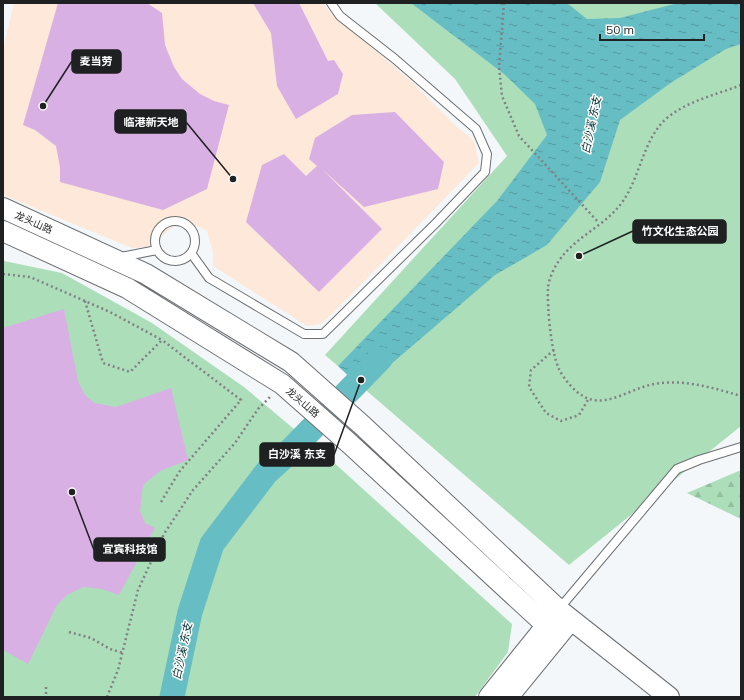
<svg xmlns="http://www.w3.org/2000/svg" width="744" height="700" font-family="Mulish,'Noto Sans SC',sans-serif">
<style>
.commercial{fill:#fde8d9}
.forest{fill:url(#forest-firs)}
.green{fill:#addeba}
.water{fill:url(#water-ripples)}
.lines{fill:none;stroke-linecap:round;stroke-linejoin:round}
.river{stroke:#66bec4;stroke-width:25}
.building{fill:#d8b0e4}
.service-casing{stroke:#6c6f72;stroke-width:10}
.tertiary-casing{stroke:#6c6f72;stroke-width:22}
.path{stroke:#808183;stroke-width:2.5;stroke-dasharray:2 3;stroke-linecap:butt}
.service{stroke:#fff;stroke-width:8}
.tertiary{stroke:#fff;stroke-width:20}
.labels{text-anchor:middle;stroke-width:3;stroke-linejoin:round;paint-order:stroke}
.street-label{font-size:10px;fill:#1f2021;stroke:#fff}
.water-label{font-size:11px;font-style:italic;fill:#083437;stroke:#fff}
.leader{fill:none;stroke:#1f2021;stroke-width:1.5}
.callout-dot{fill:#1f2021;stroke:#fff;stroke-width:1.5}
.callout{fill:#1f2021;stroke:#1f2021;stroke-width:1.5}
.callout-label{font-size:11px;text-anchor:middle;font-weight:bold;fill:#fff}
</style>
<defs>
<pattern id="forest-firs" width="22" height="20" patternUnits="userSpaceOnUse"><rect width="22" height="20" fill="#addeba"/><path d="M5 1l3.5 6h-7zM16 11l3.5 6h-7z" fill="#94bea0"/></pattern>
<pattern id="water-ripples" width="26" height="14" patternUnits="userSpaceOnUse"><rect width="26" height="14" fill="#66bec4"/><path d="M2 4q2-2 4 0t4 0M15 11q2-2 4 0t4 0" fill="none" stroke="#539a9f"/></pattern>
</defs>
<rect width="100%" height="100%" fill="#f4f7fa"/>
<path class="commercial" d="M 14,3 L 323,3 L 332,14 L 410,80 L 454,124 L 474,141 L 479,163 L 338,308 L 321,324 L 307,326 L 213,266 L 213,253 L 207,231 L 184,220 L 175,225 L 149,247 L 132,248 L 3,195 L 3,49 Z"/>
<path class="forest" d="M 741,470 L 741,519 L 687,493 Z"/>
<path class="green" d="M 375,3 L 741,3 L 741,426 L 569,565 L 325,355 L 507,156 L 455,79 Z
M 4,261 L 62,273 L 152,323 L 244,387 L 331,460 L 512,624 L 508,652 L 475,697 L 3,697 Z"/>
<path class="water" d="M 411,3 L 567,3 L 587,19 L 620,18 L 678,3 L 741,3 L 741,44 L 726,49 L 672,82 L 620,120 L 600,182 L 547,245 L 495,275 L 362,389 L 338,366 L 497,201 L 547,135 L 535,104 L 504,74 Z"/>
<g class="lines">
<path class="river" d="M 172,697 L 190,612 L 212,544 L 266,473 L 287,454 L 380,359"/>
</g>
<path class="building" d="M 58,3 L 147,3 L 162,13 L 165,45 L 174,67 L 182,79 L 200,94 L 214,101 L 229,105 L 207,189 L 163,210 L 60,182 L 60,167 L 56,146 L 35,130 L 23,125 Z
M 253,3 L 299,3 L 328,61 L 334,60 L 343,74 L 338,94 L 296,119 L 277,86 L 271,33 Z
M 395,112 L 444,162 L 438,189 L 364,207 L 322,169 L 382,229 L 319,292 L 246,222 L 262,165 L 284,154 L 306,176 L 317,166 L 309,159 L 315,138 L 352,115 Z
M 64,309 L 78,381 L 85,395 L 94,403 L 116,407 L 171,388 L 188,460 L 160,471 L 143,485 L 140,511 L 145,523 L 155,528 L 119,595 L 102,589 L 83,587 L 67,595 L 57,605 L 28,664 L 3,650 L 3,328 Z"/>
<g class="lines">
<defs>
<path id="service" d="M155 241a20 20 0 1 1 40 0a20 20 0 1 1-40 0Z
M 191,253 L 209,278 L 304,334 L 323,334 L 436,223 L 485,172 L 487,154 L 476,129 L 395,59 L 340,16 L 331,3
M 121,257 L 157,250
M 559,609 L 677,469 L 699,460 L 741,447"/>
<path id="tertiary" d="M 3,208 L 146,274 L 291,362 L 363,426 L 559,610 L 669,697
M 3,231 L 127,288 L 282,384 L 350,444 L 558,636
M 489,697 L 555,615
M 508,697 L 566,626"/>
</defs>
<use href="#service" class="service-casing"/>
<use href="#tertiary" class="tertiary-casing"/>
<path class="path" d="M 504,3 L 499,67 L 502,96 L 519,136 L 599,223
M 741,85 C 716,95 689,100 667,118 C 643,139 641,175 623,201 C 608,223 583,233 565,253 C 557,262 549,276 548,288 C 547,307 551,352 559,369 C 563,378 574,391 583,396 C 602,408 624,393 643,387 C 675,376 710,387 741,396
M 3,274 L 30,277 L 110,312 L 162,340 L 130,372 L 103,363 L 85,301
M 554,350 L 531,370 L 529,387 L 546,413 L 561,421 L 579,415 L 589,398
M 161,502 L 179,472 L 241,400 L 162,340
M 69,632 L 91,638 L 110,649 L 123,653
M 46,687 L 46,697
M 107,697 L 118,670 L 138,590 L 164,534 L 193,490 L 235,443 L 258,409 L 272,395"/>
<use href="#service" class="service"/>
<use href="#tertiary" class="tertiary"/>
</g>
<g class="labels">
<g class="street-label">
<text transform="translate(34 222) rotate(24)" y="4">龙头山路</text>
<text transform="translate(303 402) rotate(41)" y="4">龙头山路</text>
</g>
<g class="water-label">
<text transform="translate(591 125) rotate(-78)" y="4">白沙溪 东支</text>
<text transform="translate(182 651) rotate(-78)" y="4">白沙溪 东支</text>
</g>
</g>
<path class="leader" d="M43 106L72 61M233 179L186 122M579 256L633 231M361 380L334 455M72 492L94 550"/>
<g class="callout-dot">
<circle cx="43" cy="106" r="4"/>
<circle cx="233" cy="179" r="4"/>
<circle cx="579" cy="256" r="4"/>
<circle cx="361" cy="380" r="4"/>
<circle cx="72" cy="492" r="4"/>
</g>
<g class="callout">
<rect x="72" y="50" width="49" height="23" rx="4"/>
<rect x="115" y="110" width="71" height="23" rx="4"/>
<rect x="633" y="220" width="93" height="23" rx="4"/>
<rect x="260" y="443" width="74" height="23" rx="4"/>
<rect x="94" y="538" width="71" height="23" rx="4"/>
</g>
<g class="callout-label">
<text x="96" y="65">麦当劳</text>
<text x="151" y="126">临港新天地</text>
<text x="680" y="235">竹文化生态公园</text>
<text x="297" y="458">白沙溪 东支</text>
<text x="130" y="553">宜宾科技馆</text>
</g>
<rect width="744" height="700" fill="none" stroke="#1f2021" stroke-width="8"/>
<path d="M600 34v6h104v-6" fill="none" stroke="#1f2021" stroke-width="2"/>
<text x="606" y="34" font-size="12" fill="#1f2021" stroke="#ffffff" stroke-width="3" paint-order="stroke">50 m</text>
</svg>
